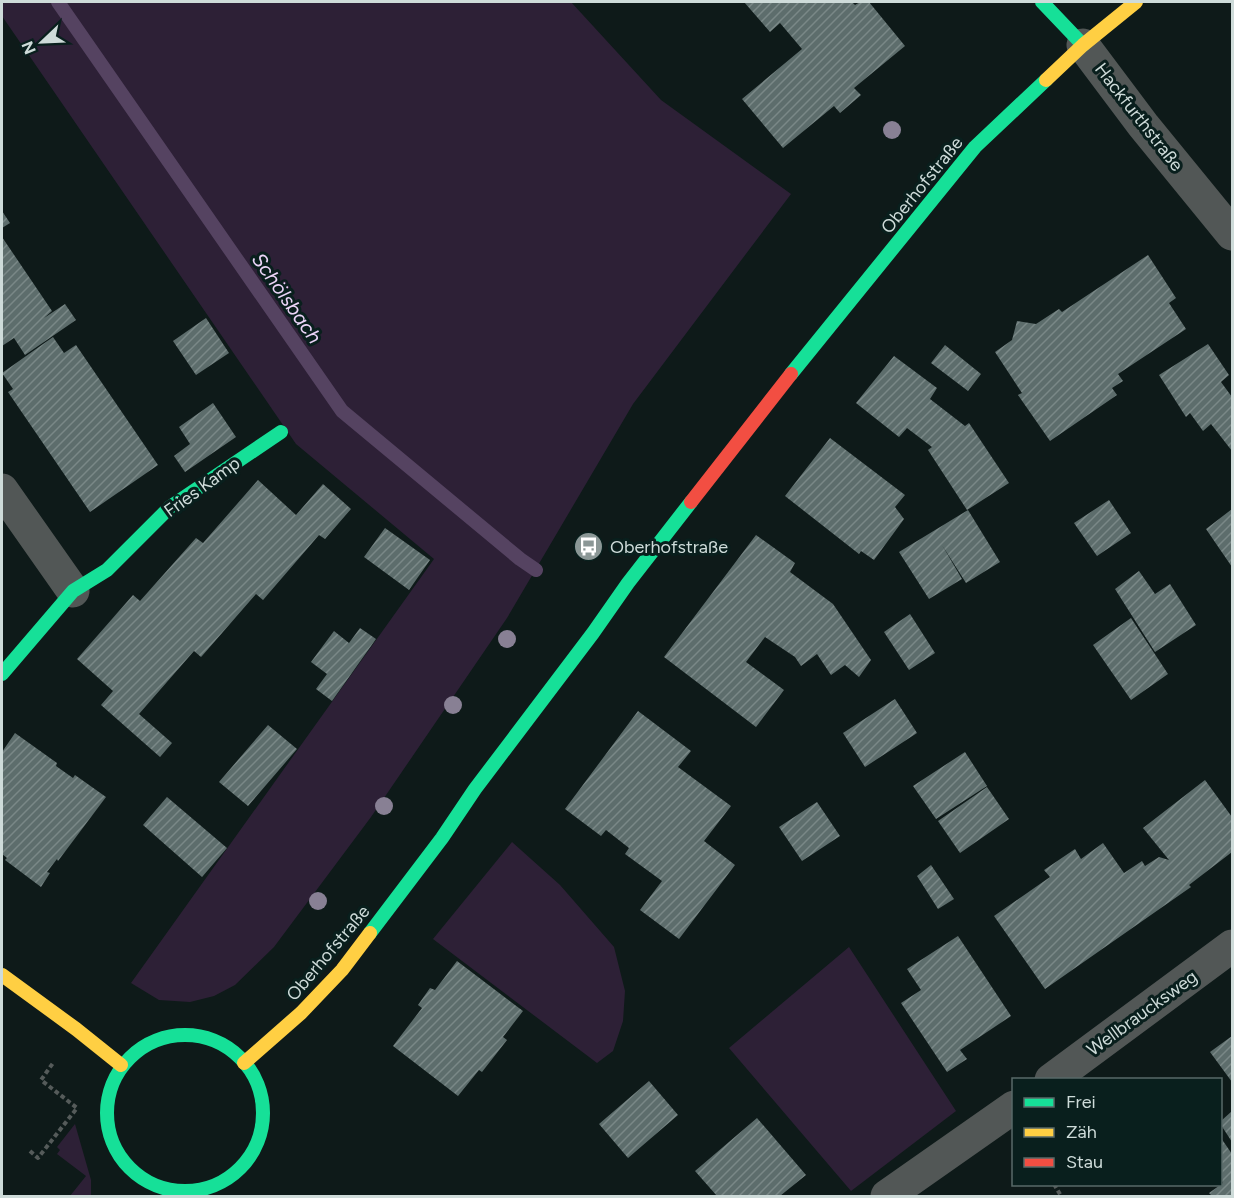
<svg xmlns="http://www.w3.org/2000/svg" width="1234" height="1198" font-family="Figtree,sans-serif">
<style>
.green{fill:#2d2036}
.lines{fill:none;stroke-linecap:round;stroke-linejoin:round}
.stream{stroke:#554361;stroke-width:14}
.building{fill:url(#building-hatch)}
.path{stroke:#555b5a;stroke-width:4;stroke-dasharray:4.5 3;stroke-linecap:butt}
.street{stroke:#525756;stroke-width:33}
.fast{stroke:#16e098;stroke-width:14}
.slow{stroke:#ffcf43;stroke-width:14}
.jam{stroke:#f24e42;stroke-width:14}
.tree{fill:#888094}
.labels{text-anchor:middle;stroke-width:6;stroke-linejoin:round;paint-order:stroke}
.street-label{font-size:18px;fill:#cedbd9;stroke:#091f1d}
.poi-label{font-size:18px;fill:#cedbd9;stroke:#091f1d;text-anchor:start}
.water-label{font-size:20px;font-style:italic;fill:#ebd4f8;stroke:#091f1d}
</style>
<defs>
<pattern id="building-hatch" width="6" height="6" patternUnits="userSpaceOnUse" patternTransform="scale(1.5)"><rect width="6" height="6" fill="#5d6d6c"/><path d="M-1 1l2-2M0 6l6-6M5 7l2-2" fill="none" stroke="#7a8887"/></pattern>
</defs>
<rect width="100%" height="100%" fill="#0e1a19"/>
<path class="green" d="M 2,2 L 571,2 L 661,100 L 791,194 L 633,404 L 507,618 L 371,817 L 274,947 L 235,985 L 214,996 L 190,1002 L 159,1000 L 131,983 L 434,559 L 296,444 L 2,16 Z
M 512,842 L 560,885 L 614,947 L 625,991 L 623,1021 L 613,1051 L 597,1063 L 433,939 Z
M 849,947 L 956,1111 L 851,1191 L 729,1048 Z
M 75,1124 L 91,1180 L 91,1196 L 70,1196 L 86,1176 L 57,1154 L 60,1150 L 57,1147 Z"/>
<g class="lines">
<path class="stream" d="M 58,2 L 342,411 L 520,559 L 536,570"/>
</g>
<path class="building" d="M 744,2 L 852,2 L 855,5 L 860,2 L 869,2 L 905,46 L 854,88 L 861,95 L 840,113 L 834,106 L 783,148 L 742,99 L 802,49 L 780,23 L 770,32 Z
M 2,211 L 10,223 L 2,228 Z
M 2,237 L 52,311 L 44,318 L 65,304 L 76,320 L 25,355 L 14,338 L 2,346 Z
M 1148,255 L 1176,298 L 1169,303 L 1186,329 L 1118,374 L 1123,381 L 1112,388 L 1117,395 L 1050,441 L 1018,395 L 1022,393 L 995,352 L 1012,340 L 1017,321 L 1036,324 L 1059,309 L 1062,312 Z
M 206,318 L 229,353 L 196,375 L 173,341 Z
M 53,337 L 64,353 L 76,345 L 158,465 L 90,512 L 8,392 L 13,389 L 2,373 Z
M 1208,344 L 1229,375 L 1221,382 L 1232,397 L 1232,451 L 1211,424 L 1203,431 L 1190,413 L 1186,417 L 1159,375 Z
M 945,345 L 981,374 L 968,391 L 931,363 Z
M 894,356 L 937,388 L 930,399 L 965,426 L 969,423 L 1009,483 L 967,510 L 928,450 L 932,447 L 907,428 L 899,437 L 856,403 Z
M 213,403 L 236,437 L 185,472 L 174,456 L 190,444 L 179,427 Z
M 830,438 L 905,495 L 895,507 L 904,519 L 874,560 L 861,551 L 859,554 L 785,496 Z
M 258,480 L 296,515 L 323,484 L 351,509 L 325,539 L 319,535 L 263,600 L 256,594 L 202,656 L 201,657 L 194,651 L 139,714 L 172,743 L 160,757 L 101,705 L 113,691 L 77,659 L 133,595 L 140,601 L 196,538 L 203,543 Z
M 1109,500 L 1131,533 L 1097,556 L 1074,523 Z
M 1232,509 L 1232,567 L 1206,529 Z
M 968,510 L 1000,562 L 966,583 L 942,545 L 962,579 L 929,599 L 899,552 Z
M 385,528 L 430,560 L 409,590 L 364,557 Z
M 756,535 L 795,563 L 790,572 L 833,604 L 871,660 L 859,677 L 845,665 L 831,675 L 817,654 L 801,666 L 795,657 L 765,637 L 746,662 L 784,690 L 756,727 L 664,657 Z
M 1139,571 L 1155,594 L 1170,584 L 1196,625 L 1155,652 L 1115,589 Z
M 910,614 L 935,653 L 909,670 L 884,632 Z
M 1131,618 L 1168,674 L 1131,700 L 1093,645 Z
M 360,628 L 376,639 L 332,701 L 316,689 L 327,674 L 311,662 L 334,631 L 349,643 Z
M 895,699 L 917,733 L 865,767 L 843,733 Z
M 638,711 L 691,751 L 678,767 L 731,806 L 704,841 L 735,865 L 679,939 L 640,910 L 662,881 L 625,854 L 629,848 L 606,830 L 601,836 L 565,809 Z
M 268,725 L 297,749 L 248,806 L 219,782 Z
M 15,733 L 57,763 L 56,766 L 73,778 L 75,775 L 106,797 L 58,861 L 57,859 L 47,872 L 50,873 L 41,887 L 5,860 L 7,858 L 2,854 L 2,752 Z
M 965,752 L 987,786 L 936,819 L 913,786 Z
M 1205,780 L 1232,817 L 1232,852 L 1189,885 L 1191,887 L 1045,989 L 994,916 L 1050,877 L 1044,870 L 1075,849 L 1081,859 L 1103,843 L 1124,873 L 1142,861 L 1145,866 L 1159,857 L 1169,860 L 1143,828 Z
M 987,787 L 1009,819 L 960,853 L 938,821 Z
M 167,797 L 227,848 L 202,877 L 143,825 Z
M 817,802 L 840,836 L 802,861 L 779,827 Z
M 931,865 L 954,899 L 938,909 L 917,876 Z
M 958,936 L 1011,1016 L 960,1050 L 967,1059 L 947,1072 L 901,1003 L 921,990 L 907,969 Z
M 457,961 L 523,1011 L 503,1037 L 507,1040 L 482,1072 L 479,1070 L 458,1096 L 393,1046 L 422,1008 L 418,1005 L 430,988 L 435,990 Z
M 1232,1036 L 1232,1082 L 1210,1052 Z
M 649,1081 L 678,1115 L 628,1158 L 599,1124 Z
M 1232,1111 L 1232,1142 L 1221,1125 L 1221,1121 Z
M 757,1118 L 806,1175 L 780,1196 L 717,1196 L 695,1171 Z
M 1221,1138 L 1232,1154 L 1232,1196 L 1212,1196 L 1209,1193 L 1223,1183 L 1221,1179 Z"/>
<g class="lines">
<path class="path" d="M 30,1151 L 38,1158 L 77,1108 L 41,1080 L 53,1063
M 1054,1184 L 1061,1196"/>
<path class="street" d="M 1083,45 L 1143,125 L 1232,234
M 2,490 L 73,591
M 1051,1080 L 1232,946
M 887,1196 L 1014,1107"/>
<path class="fast" d="M 1042,2 L 1083,45
M 791,374 L 975,147 L 1046,80
M 2,674 L 73,591 L 107,570 L 170,507 L 281,432
M 370,933 L 442,838 L 475,789 L 593,633 L 628,583 L 691,502
M107 1113a78 78 0 1 1 156 0a78 78 0 1 1-156 0Z"/>
<path class="slow" d="M 1046,80 L 1083,45 L 1136,2
M 2,975 L 76,1029 L 121,1065
M 244,1063 L 301,1013 L 342,970 L 370,933"/>
<path class="jam" d="M 691,502 L 791,374"/>
</g>
<g class="tree">
<circle cx="892" cy="130" r="9"/>
<circle cx="507" cy="639" r="9"/>
<circle cx="453" cy="705" r="9"/>
<circle cx="384" cy="806" r="9"/>
<circle cx="318" cy="901" r="9"/>
</g>
<defs>
<symbol id="bus-disc" viewBox="-11 -11 22 22"><circle r="9.5" fill="#8b9796" stroke="#091f1d"/><path d="M-5-6H5V4H4V6H2V4H-2V6H-4V4H-5ZM-3.5-4V0h7V-4ZM-3.5 1.2v1.5H-2V1.2ZM2 1.2v1.5H3.5V1.2Z" fill="#fff"/></symbol>
</defs>
<g fill-rule="evenodd">
<use href="#bus-disc" x="572" y="530" width="33" height="33"/>
</g>
<g class="labels">
<g class="street-label">
<text transform="translate(1139 117) rotate(52)" y="6">Hackfurthstraße</text>
<text transform="translate(922 185) rotate(-51)" y="6">Oberhofstraße</text>
<text transform="translate(202 487) rotate(-36)" y="6">Fries Kamp</text>
<text transform="translate(328 953) rotate(-50)" y="6">Oberhofstraße</text>
<text transform="translate(1142 1013) rotate(-36)" y="6">Wellbraucksweg</text>
</g>
<g class="poi-label">
<text x="610" y="553">Oberhofstraße</text>
</g>
<g class="water-label">
<text transform="translate(287 298) rotate(55)" y="7">Schölsbach</text>
</g>
</g>
<rect width="1234" height="1198" fill="none" stroke="#cedbd9" stroke-width="6"/>
<rect x="1012" y="1078" width="210" height="108" fill="#091f1d" stroke="#586a68" stroke-width="1.5"/>
<rect x="1024" y="1098" width="30" height="9" fill="#16e098" stroke="#586a68" stroke-width="1.5"/>
<text x="1066" y="1108" font-size="18" fill="#cedbd9">Frei</text>
<rect x="1024" y="1128" width="30" height="9" fill="#ffcf43" stroke="#586a68" stroke-width="1.5"/>
<text x="1066" y="1138" font-size="18" fill="#cedbd9">Zäh</text>
<rect x="1024" y="1158" width="30" height="9" fill="#f24e42" stroke="#586a68" stroke-width="1.5"/>
<text x="1066" y="1168" font-size="18" fill="#cedbd9">Stau</text>
<g transform="translate(42 42) rotate(247)" stroke="#091f1d" stroke-width="4.5" paint-order="stroke">
<path d="M0-4.5L10 22L0 15L-10 22Z" fill="#cedbd9"/>
<text y="-9" font-size="16" font-weight="bold" text-anchor="middle" fill="#cedbd9">N</text>
</g>
</svg>
